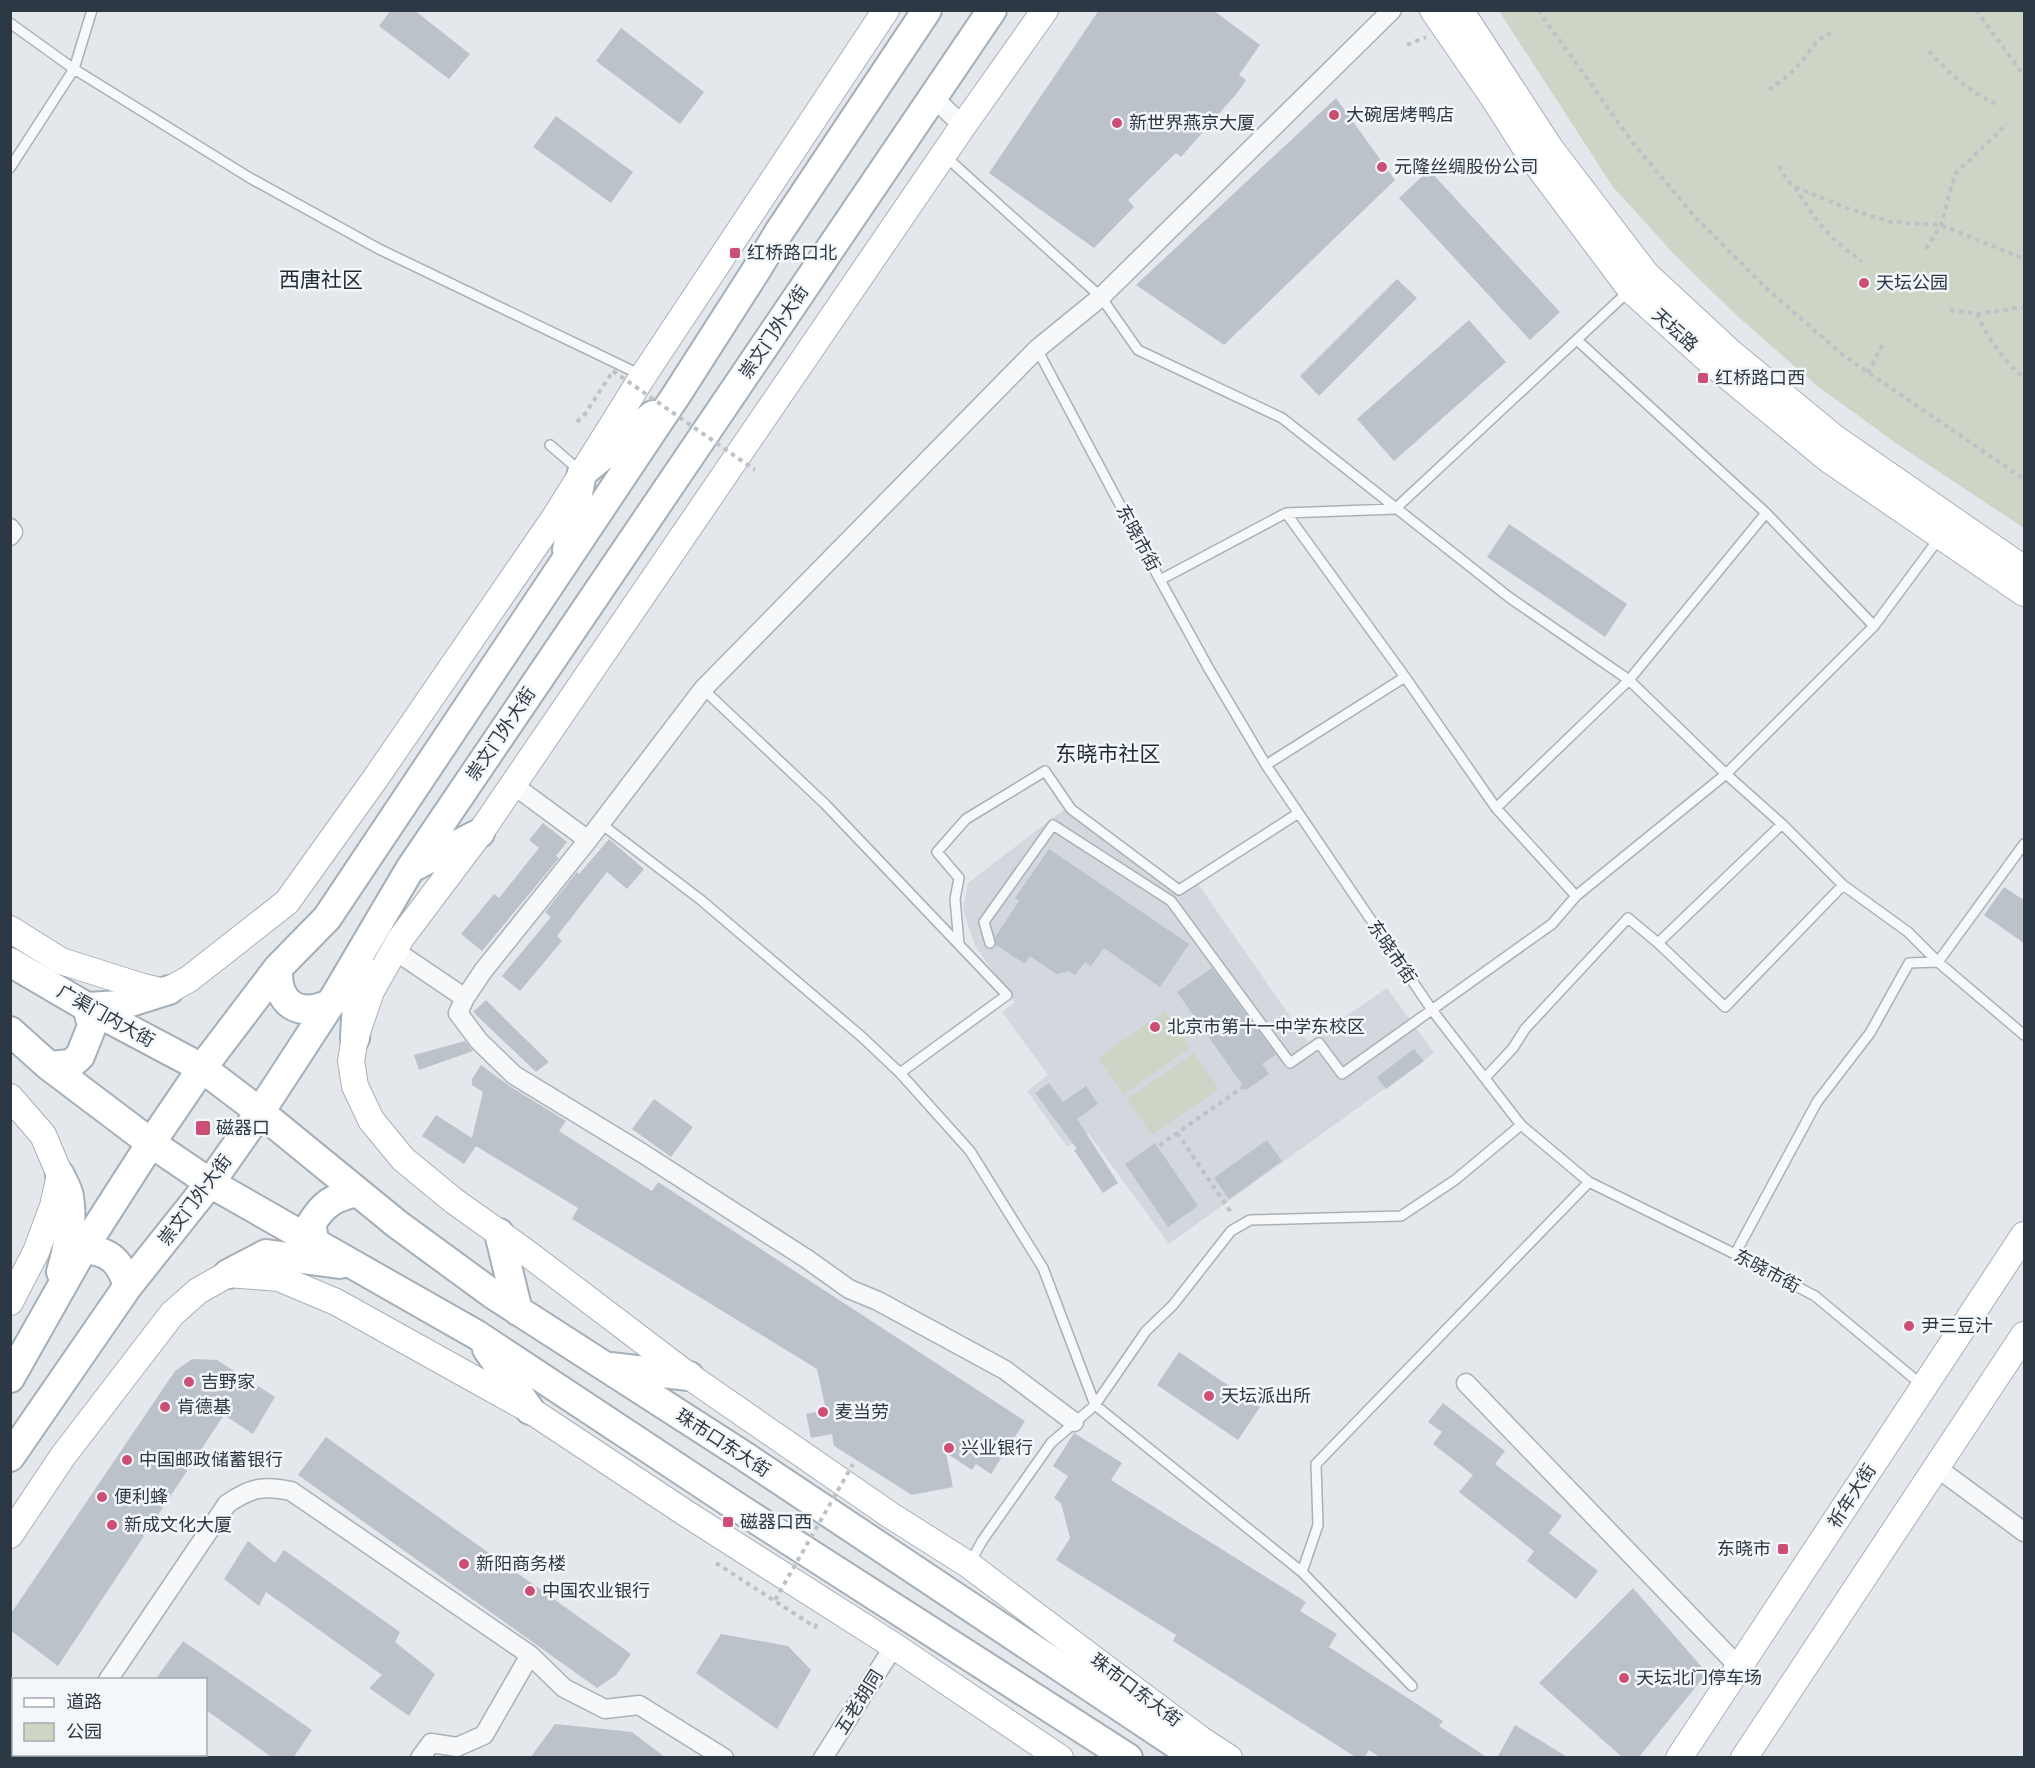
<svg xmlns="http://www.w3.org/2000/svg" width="2035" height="1768" font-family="'Noto Sans','Noto Sans SC',sans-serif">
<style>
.built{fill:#d2d8dd}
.green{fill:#ccd5c6}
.building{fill:#bbc2c9}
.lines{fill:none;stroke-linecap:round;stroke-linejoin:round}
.lane-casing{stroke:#a9b0b6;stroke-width:12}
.street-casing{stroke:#a9b0b6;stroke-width:21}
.secondary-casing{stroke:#a9b0b6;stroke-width:28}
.primary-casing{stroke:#a4afb7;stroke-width:32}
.path{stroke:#bec2c7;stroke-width:4;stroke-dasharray:4.5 4.5;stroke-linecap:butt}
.lane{stroke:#f7f8fa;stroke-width:9}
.street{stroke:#f7f8fa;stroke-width:18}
.secondary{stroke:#fff;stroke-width:26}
.primary{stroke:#fff;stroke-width:28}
.path-bridge{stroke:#bec2c7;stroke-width:4;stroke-dasharray:4.5 4.5;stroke-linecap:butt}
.poi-dot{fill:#cb4f75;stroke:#f4f7f9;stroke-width:2}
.labels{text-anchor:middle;stroke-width:5;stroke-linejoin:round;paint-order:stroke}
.poi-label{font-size:18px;fill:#2c3844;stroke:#f4f7f9;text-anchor:start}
.street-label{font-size:18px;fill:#2c3844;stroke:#f4f7f9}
.quarter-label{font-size:21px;fill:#1e2935;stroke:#f4f7f9}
</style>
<rect width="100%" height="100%" fill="#e4e8ec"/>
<path class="built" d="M 1066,808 L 1178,892 L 1196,881 L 1308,1042 L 1387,988 L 1434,1053 L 1169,1244 L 1088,1133 L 1067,1147 L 1027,1091 L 1048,1075 L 1002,1012 L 1015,1002 L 975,946 L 963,909 L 968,883 Z"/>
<path class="green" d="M 1499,11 L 2024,11 L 2024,528 L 1900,446 L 1816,385 L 1735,314 L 1673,253 L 1613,187 Z
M 1165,1011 L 1190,1048 L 1123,1094 L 1098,1058 Z
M 1194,1053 L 1219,1089 L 1152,1135 L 1127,1099 Z"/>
<path class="building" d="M 391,10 L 414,10 L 470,54 L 449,79 L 379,26 Z
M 1099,10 L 1213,10 L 1260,45 L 1239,75 L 1246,80 L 1238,92 L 1181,157 L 1176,153 L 1128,200 L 1134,207 L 1094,248 L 989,173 Z
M 621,28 L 704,92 L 680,124 L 596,61 Z
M 1336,98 L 1395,180 L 1224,345 L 1136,285 Z
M 556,116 L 633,172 L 611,203 L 533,147 Z
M 1429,170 L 1560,312 L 1530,340 L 1399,198 Z
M 1397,279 L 1417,298 L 1319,396 L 1300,376 Z
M 1469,320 L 1506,362 L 1394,461 L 1357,419 Z
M 1509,524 L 1627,604 L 1605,637 L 1487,557 Z
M 543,823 L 567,842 L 556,856 L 559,858 L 482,951 L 461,934 L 494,894 L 499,898 L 539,848 L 529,840 Z
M 609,839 L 644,869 L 627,889 L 607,872 L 557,936 L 562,941 L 520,991 L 502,976 L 551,917 L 545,912 L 577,872 L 579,874 Z
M 1049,849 L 1189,944 L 1160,987 L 1104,948 L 1091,966 L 1085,962 L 1075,975 L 1069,971 L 1056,974 L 1030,956 L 1025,964 L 996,945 L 995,937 L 1019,901 L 1015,898 Z
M 2004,887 L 2025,901 L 2025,944 L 1984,915 Z
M 1212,968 L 1276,1055 L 1262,1064 L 1269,1074 L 1246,1090 L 1177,992 Z
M 486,1000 L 509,1023 L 549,1062 L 536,1072 L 473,1012 Z
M 465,1041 L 473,1051 L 419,1070 L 414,1055 Z
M 1414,1049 L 1424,1061 L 1386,1089 L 1377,1077 Z
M 481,1065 L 508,1085 L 566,1121 L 559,1131 L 652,1191 L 658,1182 L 1025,1421 L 991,1474 L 976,1464 L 972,1470 L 946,1453 L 953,1487 L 912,1495 L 834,1446 L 832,1434 L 811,1438 L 806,1414 L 826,1410 L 817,1369 L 572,1219 L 578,1208 L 476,1146 L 464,1164 L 422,1136 L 436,1115 L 472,1138 L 483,1092 L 472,1085 L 472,1079 Z
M 1049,1083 L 1063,1102 L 1086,1086 L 1098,1104 L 1077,1119 L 1118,1183 L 1103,1193 L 1074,1150 L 1077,1149 L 1035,1093 Z
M 654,1099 L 693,1127 L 671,1157 L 632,1129 Z
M 1267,1140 L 1282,1161 L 1229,1199 L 1214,1178 Z
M 1155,1143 L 1198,1206 L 1168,1227 L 1125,1164 Z
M 1179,1352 L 1260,1407 L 1238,1440 L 1157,1385 Z
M 192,1359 L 217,1360 L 275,1397 L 253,1434 L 224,1415 L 58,1666 L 10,1630 L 10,1615 L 175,1371 Z
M 1443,1403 L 1505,1451 L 1495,1464 L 1562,1516 L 1549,1533 L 1598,1571 L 1576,1599 L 1527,1561 L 1534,1551 L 1459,1492 L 1473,1475 L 1433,1444 L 1442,1432 L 1428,1422 Z
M 1074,1433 L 1122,1463 L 1111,1480 L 1306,1602 L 1300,1611 L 1337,1634 L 1329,1647 L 1443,1721 L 1439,1726 L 1488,1758 L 1381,1758 L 1369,1750 L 1364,1758 L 1357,1758 L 1173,1641 L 1176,1635 L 1056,1560 L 1070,1538 L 1061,1503 L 1054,1498 L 1068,1476 L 1053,1466 Z
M 326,1437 L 631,1654 L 616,1675 L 597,1688 L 298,1475 Z
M 248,1541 L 275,1563 L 284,1550 L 400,1632 L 395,1642 L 435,1674 L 409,1716 L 369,1688 L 382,1675 L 266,1592 L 259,1606 L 224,1579 Z
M 1633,1588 L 1707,1673 L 1638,1758 L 1623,1758 L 1539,1683 Z
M 721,1634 L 788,1646 L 811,1670 L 777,1729 L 696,1673 Z
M 183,1641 L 312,1730 L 293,1758 L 273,1758 L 206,1710 L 206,1680 L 155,1680 Z
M 555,1724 L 632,1732 L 666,1758 L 530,1758 Z
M 1515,1725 L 1569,1758 L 1497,1758 Z"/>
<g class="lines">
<defs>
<path id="lane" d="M 92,10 L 74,69 L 250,178 L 379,249 L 641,375
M 10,23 L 74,69 L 10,168
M 945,156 L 1101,297 L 1138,350 L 1282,418 L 1510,598 L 1629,680 L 1726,774 L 1782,824 L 1843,885 L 1908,932 L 1938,962 L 2024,1035
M 1577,340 L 1766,513 L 1874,626
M 1037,349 L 1160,580 L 1209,669 L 1266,765 L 1432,1010 L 1521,1125 L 1589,1182 L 1735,1254 L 1815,1296 L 1923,1386
M 550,445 L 580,471
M 1286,513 L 1405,677 L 1496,808 L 1576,896
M 1160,580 L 1286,513 L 1395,509 L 1630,290
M 703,689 L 825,804 L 1007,995 L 900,1073
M 1266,765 L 1405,677
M 1496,808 L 1629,680 L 1766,513
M 600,823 L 701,900 L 862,1037 L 900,1073 L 970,1151 L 1043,1268 L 1095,1405 L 1302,1572 L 1318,1525 L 1316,1464 L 1589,1182
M 990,943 L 984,922 L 1053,825 L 1171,901 L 1290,1063 L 1319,1043 L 1342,1074 L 1552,924 L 1576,896 L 1726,774 L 1874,626 L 1940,537
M 1658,943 L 1782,824
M 959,944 L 955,899 L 959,878 L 937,852 L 966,819 L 1045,771 L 1071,809 L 1179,890 L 1297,814
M 1485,1078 L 1513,1048 L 1525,1029 L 1628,918 L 1658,943 L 1725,1007 L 1843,885
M 1735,1254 L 1817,1102 L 1870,1033 L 1909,963 L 1938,962 L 2024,844
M 970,1563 L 982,1541 L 1051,1443 L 1095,1405 L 1146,1331 L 1173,1305 L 1231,1231 L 1250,1220 L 1401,1216 L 1455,1180 L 1521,1125
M 1302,1572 L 1412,1686"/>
<path id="street" d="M 933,97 L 963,126
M 10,528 L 13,532 L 10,536
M 512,784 L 588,840
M 394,950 L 465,998 L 483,971 L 588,840 L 703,689 L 1037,349 L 1101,297 L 1392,10
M 465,998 L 458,1013 L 479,1041 L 514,1075 L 642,1153 L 807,1259 L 849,1289 L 878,1301 L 1005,1370 L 1074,1422
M 1466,1383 L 1739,1667
M 1936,1467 L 2024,1532
M 108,1680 L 227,1504 C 250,1488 263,1485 291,1491 L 530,1655 L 564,1688 L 605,1709 L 639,1705 L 724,1758
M 54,1758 L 56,1754
M 420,1758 L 431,1743 L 457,1747 L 484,1735 L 530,1655
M 823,1758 L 894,1646"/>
<path id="secondary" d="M 1045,10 L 963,126 L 480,833 L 401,938 L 371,991 L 355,1038 L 351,1061 L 355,1086 L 371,1120 L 403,1159 L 454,1201 L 523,1250 L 689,1376 L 890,1515 L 969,1565 L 1200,1739 L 1229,1758
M 1433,10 L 1493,97 L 1532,158 L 1631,290 L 1714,365 L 1828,459 L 2024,593
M 1460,10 L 1550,148 L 1646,274 L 1730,352 L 1836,439 L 2024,569
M 10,929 L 61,961 L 143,987 L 160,991 L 169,990 L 189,979 L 287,902 L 375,779 L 555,517 L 643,376 L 886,10
M 10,1097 L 43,1135 L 60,1175 L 53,1206 L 36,1252 L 10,1302
M 10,1535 L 63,1456 L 172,1314 L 198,1291 L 228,1274 L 279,1278 L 336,1302 L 530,1410 L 687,1514 L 894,1646 L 1060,1758
M 1679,1758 L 2024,1235
M 1744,1758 L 2024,1335"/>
<path id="primary" d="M 567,550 L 582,473 L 653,415
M 411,868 L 480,833
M 10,962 L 87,1007 L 202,1068 L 260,1112 L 397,1224 L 494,1295 L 741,1454 L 1197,1758
M 278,968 C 276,1004 299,1019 331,1003
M 10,1031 L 49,1066 L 151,1143 L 210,1183 L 477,1335 L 737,1507 L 1128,1758
M 355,1038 L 359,959
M 49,1066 L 71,1064 L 80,1056 L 92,1026 L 87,1007 L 121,1005 L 169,990
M 60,1175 C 63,1182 68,1189 69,1197 C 73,1220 68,1250 61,1272
M 499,1233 L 518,1311
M 315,1244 L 311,1224 C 324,1203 333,1198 357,1192
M 83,1249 C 110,1251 120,1261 128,1286
M 228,1274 L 266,1254 L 340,1264
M 487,1349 L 530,1410
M 610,1367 L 689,1376
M 10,1378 L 83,1249 L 151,1143 L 202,1068 L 278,968 L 327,918 L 677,394 L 757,269 L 779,232 L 927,10
M 10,1457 L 128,1286 L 210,1183 L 260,1112 L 331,1003 L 410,869 L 992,10"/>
</defs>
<use href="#lane" class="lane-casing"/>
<use href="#street" class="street-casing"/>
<use href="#secondary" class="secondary-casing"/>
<use href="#primary" class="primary-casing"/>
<path class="path" d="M 1538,10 L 1633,143 L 1696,218 L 1767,289 L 1844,356 L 2024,479
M 1976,10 L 2024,76
M 1407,45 L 1426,37
M 1929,51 C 1948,73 1972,94 1999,105
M 1769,90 C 1778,83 1788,76 1796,68 C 1808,56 1814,39 1831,33
M 1779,166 L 1787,180 L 1795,187 L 1849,209 L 1891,222 L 1941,225 L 2024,259
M 1795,187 C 1816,221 1829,239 1862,261
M 1926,249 L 1941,225 L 1955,174 L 2007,124
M 1950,310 L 1977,314 L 2024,307
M 1977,314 C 1988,339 2003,360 2024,378
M 1868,373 L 1884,341
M 577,422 L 585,414 L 611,374
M 1177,1133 L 1233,1215
M 1130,1166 L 1263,1073
M 716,1563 L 815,1627 L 819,1621"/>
<use href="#lane" class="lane"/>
<use href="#street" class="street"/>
<use href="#secondary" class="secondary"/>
<use href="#primary" class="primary"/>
<path class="path-bridge" d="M 613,371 L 755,470
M 775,1600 L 853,1464"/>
</g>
<g class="poi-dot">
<circle cx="1334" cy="115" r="6"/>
<circle cx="1117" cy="123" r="6"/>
<circle cx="1382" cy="167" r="6"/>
<rect x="729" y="247" width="12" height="12" rx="3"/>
<circle cx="1864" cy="283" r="6"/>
<rect x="1697" y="372" width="12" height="12" rx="3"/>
<circle cx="1155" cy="1027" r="6"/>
<rect x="195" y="1120" width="16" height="16" rx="3"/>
<circle cx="1909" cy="1326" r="6"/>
<circle cx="189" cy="1382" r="6"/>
<circle cx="1209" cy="1396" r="6"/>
<circle cx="165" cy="1407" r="6"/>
<circle cx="823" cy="1412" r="6"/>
<circle cx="949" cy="1448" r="6"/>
<circle cx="127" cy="1460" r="6"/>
<circle cx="102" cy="1497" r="6"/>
<rect x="722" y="1516" width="12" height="12" rx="3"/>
<circle cx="112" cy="1525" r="6"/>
<rect x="1777" y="1543" width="12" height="12" rx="3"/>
<circle cx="464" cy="1564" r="6"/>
<circle cx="530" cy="1591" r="6"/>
<circle cx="1624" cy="1678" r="6"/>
</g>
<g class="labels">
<g class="poi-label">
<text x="1346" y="121">大碗居烤鸭店</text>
<text x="1129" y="129">新世界燕京大厦</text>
<text x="1394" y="173">元隆丝绸股份公司</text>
<text x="747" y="259">红桥路口北</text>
<text x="1876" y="289">天坛公园</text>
<text x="1715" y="384">红桥路口西</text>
<text x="1167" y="1033">北京市第十一中学东校区</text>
<text x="216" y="1134">磁器口</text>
<text x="1921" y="1332">尹三豆汁</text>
<text x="201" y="1388">吉野家</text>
<text x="1221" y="1402">天坛派出所</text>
<text x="177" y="1413">肯德基</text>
<text x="835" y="1418">麦当劳</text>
<text x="961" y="1454">兴业银行</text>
<text x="139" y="1466">中国邮政储蓄银行</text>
<text x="114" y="1503">便利蜂</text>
<text x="740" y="1528">磁器口西</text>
<text x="124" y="1531">新成文化大厦</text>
<text x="1771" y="1555" text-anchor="end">东晓市</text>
<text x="476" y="1570">新阳商务楼</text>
<text x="542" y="1597">中国农业银行</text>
<text x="1636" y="1684">天坛北门停车场</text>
</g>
<g class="street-label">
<text transform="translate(1675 330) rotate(42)" y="6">天坛路</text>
<text transform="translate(774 332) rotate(-56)" y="6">崇文门外大街</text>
<text transform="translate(1138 538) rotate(62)" y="6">东晓市街</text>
<text transform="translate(501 734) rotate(-56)" y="6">崇文门外大街</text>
<text transform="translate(1392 952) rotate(56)" y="6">东晓市街</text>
<text transform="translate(106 1016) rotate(29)" y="6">广渠门内大街</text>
<text transform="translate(195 1200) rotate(-53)" y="6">崇文门外大街</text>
<text transform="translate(1767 1271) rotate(28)" y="6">东晓市街</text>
<text transform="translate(723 1443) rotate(33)" y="6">珠市口东大街</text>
<text transform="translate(1852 1496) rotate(-57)" y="6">祈年大街</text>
<text transform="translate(1136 1690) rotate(37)" y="6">珠市口东大街</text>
<text transform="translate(859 1702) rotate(-58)" y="6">五老胡同</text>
</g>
<g class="quarter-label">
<text x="321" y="287">西唐社区</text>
<text x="1108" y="761">东晓市社区</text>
</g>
</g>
<rect width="2035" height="1768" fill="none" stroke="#2c3844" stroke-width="24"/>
<rect x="12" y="1678" width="195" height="78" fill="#f4f7f9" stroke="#a4abb1" stroke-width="1.5"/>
<rect x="24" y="1698" width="30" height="9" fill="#ffffff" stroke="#a4abb1" stroke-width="1.5"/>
<text x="66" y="1708" font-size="18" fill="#2c3844">道路</text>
<rect x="24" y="1723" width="30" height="18" fill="#ccd5c6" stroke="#a4abb1" stroke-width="1.5"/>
<text x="66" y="1738" font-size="18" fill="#2c3844">公园</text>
</svg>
